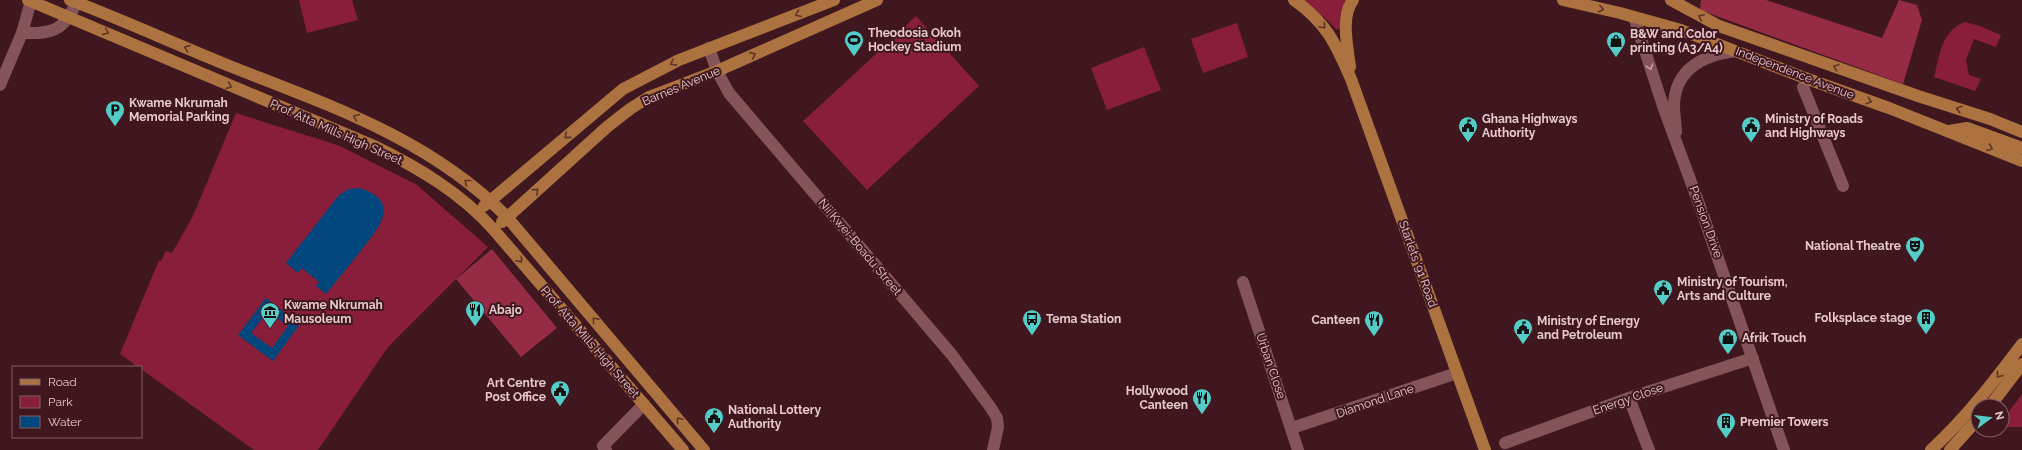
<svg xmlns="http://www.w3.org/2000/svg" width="2022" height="450" font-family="Raleway,sans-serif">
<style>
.green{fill:#881e3a}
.forest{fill:#952b44}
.water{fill:#02467e;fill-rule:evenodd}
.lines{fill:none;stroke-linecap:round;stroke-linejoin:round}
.minor{stroke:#85545b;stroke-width:12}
.major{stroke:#ac7341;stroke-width:12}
.oneway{stroke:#603328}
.oneway2{stroke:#c4a0a4}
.labels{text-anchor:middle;stroke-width:4;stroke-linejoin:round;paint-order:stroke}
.poi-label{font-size:12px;font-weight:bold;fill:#e6c9cc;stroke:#40171e;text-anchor:start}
.street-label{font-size:12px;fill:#e6c9cc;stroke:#40171e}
</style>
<rect width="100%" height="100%" fill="#40171e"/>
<path class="green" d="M 299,0 L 352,0 L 358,20 L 307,33 Z
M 1300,0 L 1346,0 L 1340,16 L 1340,28 L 1337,30 L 1324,17 Z
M 916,16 L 979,86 L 867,190 L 803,121 L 862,67 Z
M 1965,22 L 1980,26 L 2001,35 L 1996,47 L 1974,39 L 1966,60 L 1969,75 L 1981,79 L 1975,91 L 1934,77 C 1940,55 1941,31 1965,22 Z
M 1237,23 L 1248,57 L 1203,73 L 1191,39 Z
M 1144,47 L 1161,90 L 1107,110 L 1091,68 Z
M 236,113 L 340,146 L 417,185 L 488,247 L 388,347 L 318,450 L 254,450 L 141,369 L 141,367 L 138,367 L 120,354 L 159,260 L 161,261 L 166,251 L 172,253 L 193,216 Z
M 2022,394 L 2022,427 L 2002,427 L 2002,421 Z"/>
<path class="forest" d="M 1701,0 L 1766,0 L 1882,38 L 1899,0 L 1917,5 L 1922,20 L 1903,84 L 1700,10 Z
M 492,249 L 557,328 L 521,357 L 456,279 Z"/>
<path class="water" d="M 359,188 C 404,201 377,230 359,253 C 348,267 337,280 326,294 L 316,286 L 319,282 L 302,268 L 298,273 L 286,263 L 339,195 L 349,189 Z
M 266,298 L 300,324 L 273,361 L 238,335 ZM 268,311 L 288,326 L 272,348 L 251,333 Z"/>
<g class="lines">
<path class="minor" d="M 1634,17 L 1664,109 L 1702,212 L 1784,450
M 22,33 C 56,34 63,30 78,0
M 709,48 L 717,71 L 729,93 L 952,355 L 991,408 L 997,418 L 998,427 L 993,450
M 0,85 L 22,33 L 31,1
M 1803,87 L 1843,186
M 1676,132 C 1676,124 1674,115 1674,107 C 1674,69 1703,55 1736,51
M 1243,282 L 1298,450
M 1629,398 L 1649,450
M 1292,428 L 1457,373
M 1505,443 L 1629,398 L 1753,358
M 606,450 L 603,446 L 644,404"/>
<path class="major" d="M 28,0 L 374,146 C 419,168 461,193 494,230 L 683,450
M 70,0 C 123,20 175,44 227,65 C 328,105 429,138 507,217 L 704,450
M 1294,0 C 1326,22 1336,44 1351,79 L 1485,450
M 1563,0 L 1620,13 L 1681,30 L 1805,78 L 1889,108 L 2022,161
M 1671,0 L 1719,26 L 1918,96 L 1990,119 L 2022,132
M 1350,67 C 1348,48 1340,17 1353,0
M 1949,131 L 1967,128 L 2022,148
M 484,206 L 623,89 L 679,60 L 834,0
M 502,222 L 607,127 L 630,109 L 649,97 L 717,71 L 877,0
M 1990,406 L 2022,364
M 1931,450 C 1966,418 1994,381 2022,344
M 1950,450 L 1978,419"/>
</g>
<defs><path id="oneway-chevron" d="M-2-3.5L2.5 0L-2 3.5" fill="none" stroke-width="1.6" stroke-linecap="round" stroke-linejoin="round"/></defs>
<g class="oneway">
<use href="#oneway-chevron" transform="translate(1601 9) rotate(13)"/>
<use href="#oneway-chevron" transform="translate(798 14) rotate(159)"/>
<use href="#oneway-chevron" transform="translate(1701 17) rotate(-154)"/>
<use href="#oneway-chevron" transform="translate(1323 26) rotate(49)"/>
<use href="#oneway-chevron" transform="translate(106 32) rotate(24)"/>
<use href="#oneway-chevron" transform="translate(187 48) rotate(-158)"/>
<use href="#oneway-chevron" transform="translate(753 55) rotate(-24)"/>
<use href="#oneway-chevron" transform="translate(673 63) rotate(152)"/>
<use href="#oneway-chevron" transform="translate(1836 67) rotate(-160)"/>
<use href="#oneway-chevron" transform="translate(229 86) rotate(22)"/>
<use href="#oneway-chevron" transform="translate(1869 101) rotate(19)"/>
<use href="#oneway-chevron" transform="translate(1959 109) rotate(-162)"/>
<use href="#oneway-chevron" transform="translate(356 117) rotate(-157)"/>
<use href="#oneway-chevron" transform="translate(567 136) rotate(140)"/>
<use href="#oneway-chevron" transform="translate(1990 148) rotate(22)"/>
<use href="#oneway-chevron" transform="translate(467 182) rotate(-142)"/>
<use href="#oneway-chevron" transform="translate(536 191) rotate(-42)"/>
<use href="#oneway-chevron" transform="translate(520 260) rotate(49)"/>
<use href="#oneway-chevron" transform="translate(595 320) rotate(-130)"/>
<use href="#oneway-chevron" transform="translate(1999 375) rotate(127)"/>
<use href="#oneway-chevron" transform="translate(679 420) rotate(-130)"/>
</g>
<use class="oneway2" href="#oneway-chevron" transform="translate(1650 67) rotate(72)"/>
<defs>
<symbol id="stadium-pin" viewBox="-11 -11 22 30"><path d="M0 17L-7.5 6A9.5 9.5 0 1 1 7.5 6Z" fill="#54cdc8" stroke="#40171e"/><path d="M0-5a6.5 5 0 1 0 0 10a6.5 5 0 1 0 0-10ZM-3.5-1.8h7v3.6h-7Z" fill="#111"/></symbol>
<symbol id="shop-pin" viewBox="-11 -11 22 30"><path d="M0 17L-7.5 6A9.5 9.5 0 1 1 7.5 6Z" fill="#54cdc8" stroke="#40171e"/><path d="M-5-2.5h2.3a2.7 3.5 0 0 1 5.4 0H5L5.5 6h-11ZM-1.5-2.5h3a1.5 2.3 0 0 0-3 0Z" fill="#111"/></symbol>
<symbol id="parking-pin" viewBox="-11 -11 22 30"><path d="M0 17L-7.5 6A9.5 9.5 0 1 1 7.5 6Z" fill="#54cdc8" stroke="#40171e"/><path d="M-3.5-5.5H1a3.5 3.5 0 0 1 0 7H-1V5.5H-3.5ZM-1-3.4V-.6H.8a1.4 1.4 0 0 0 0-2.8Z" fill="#111"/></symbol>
<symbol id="civic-pin" viewBox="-11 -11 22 30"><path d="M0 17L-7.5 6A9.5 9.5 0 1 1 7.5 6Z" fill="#54cdc8" stroke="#40171e"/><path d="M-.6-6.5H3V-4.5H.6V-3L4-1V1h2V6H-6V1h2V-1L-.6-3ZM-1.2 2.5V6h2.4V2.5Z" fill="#111"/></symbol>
<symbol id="theatre-pin" viewBox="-11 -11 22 30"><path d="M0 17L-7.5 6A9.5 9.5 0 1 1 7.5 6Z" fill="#54cdc8" stroke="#40171e"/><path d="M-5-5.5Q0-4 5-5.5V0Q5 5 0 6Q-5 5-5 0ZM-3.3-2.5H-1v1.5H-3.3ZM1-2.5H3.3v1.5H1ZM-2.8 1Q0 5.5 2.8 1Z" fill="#111"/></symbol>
<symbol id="restaurant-pin" viewBox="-11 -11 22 30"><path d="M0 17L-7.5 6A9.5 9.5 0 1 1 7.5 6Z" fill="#54cdc8" stroke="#40171e"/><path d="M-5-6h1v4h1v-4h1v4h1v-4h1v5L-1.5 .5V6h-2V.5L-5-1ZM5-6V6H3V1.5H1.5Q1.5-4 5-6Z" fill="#111"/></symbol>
<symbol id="museum-pin" viewBox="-11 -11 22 30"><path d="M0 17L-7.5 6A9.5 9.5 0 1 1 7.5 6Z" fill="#54cdc8" stroke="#40171e"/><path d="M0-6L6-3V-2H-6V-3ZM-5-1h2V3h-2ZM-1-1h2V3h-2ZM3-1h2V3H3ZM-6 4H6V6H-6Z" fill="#111"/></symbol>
<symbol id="building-pin" viewBox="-11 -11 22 30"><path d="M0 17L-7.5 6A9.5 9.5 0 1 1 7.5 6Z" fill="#54cdc8" stroke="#40171e"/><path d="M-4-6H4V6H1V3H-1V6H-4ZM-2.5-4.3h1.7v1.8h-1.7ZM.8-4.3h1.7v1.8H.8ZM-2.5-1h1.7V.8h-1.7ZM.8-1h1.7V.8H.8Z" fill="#111"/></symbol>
<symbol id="bus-pin" viewBox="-11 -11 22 30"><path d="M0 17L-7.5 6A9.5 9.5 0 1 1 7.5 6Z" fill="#54cdc8" stroke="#40171e"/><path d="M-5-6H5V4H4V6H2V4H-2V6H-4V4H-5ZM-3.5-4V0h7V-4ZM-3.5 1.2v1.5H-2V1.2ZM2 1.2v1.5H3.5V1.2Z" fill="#111"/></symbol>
</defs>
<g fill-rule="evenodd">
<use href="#stadium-pin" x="843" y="29" width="22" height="30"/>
<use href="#shop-pin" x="1605" y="30" width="22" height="30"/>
<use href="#parking-pin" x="104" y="99" width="22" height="30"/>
<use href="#civic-pin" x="1457" y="115" width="22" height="30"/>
<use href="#civic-pin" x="1740" y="115" width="22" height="30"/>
<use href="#theatre-pin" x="1904" y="235" width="22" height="30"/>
<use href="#civic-pin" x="1652" y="278" width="22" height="30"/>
<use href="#restaurant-pin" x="464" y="299" width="22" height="30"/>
<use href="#museum-pin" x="259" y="301" width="22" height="30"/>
<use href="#building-pin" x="1915" y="307" width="22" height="30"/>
<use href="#bus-pin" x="1021" y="308" width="22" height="30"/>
<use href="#restaurant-pin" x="1363" y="309" width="22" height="30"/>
<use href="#civic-pin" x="1512" y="317" width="22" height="30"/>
<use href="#shop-pin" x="1717" y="327" width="22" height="30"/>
<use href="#civic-pin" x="549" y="379" width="22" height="30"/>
<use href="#restaurant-pin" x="1191" y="387" width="22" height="30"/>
<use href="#civic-pin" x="703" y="406" width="22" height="30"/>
<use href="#building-pin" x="1715" y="411" width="22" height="30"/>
</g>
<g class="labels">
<g class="poi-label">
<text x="868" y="37">Theodosia Okoh<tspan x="868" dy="14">Hockey Stadium</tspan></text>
<text x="1630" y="38">B&amp;W and Color<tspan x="1630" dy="14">printing (A3/A4)</tspan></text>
<text x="129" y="107">Kwame Nkrumah<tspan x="129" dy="14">Memorial Parking</tspan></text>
<text x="1482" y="123">Ghana Highways<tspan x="1482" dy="14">Authority</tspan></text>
<text x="1765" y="123">Ministry of Roads<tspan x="1765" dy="14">and Highways</tspan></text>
<text x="1901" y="250" text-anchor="end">National Theatre</text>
<text x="1677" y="286">Ministry of Tourism,<tspan x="1677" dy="14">Arts and Culture</tspan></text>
<text x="284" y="309">Kwame Nkrumah<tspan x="284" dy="14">Mausoleum</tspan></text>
<text x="489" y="314">Abajo</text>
<text x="1912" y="322" text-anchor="end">Folksplace stage</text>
<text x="1046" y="323">Tema Station</text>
<text x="1360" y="324" text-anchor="end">Canteen</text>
<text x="1537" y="325">Ministry of Energy<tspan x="1537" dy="14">and Petroleum</tspan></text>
<text x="1742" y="342">Afrik Touch</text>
<text x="546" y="387" text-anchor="end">Art Centre<tspan x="546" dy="14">Post Office</tspan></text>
<text x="1188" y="395" text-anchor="end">Hollywood<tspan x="1188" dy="14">Canteen</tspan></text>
<text x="728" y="414">National Lottery<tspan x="728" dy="14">Authority</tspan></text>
<text x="1740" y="426">Premier Towers</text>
</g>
<g class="street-label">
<text transform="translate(1795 73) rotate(21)" y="4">Independence Avenue</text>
<text transform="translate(681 86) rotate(-23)" y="4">Barnes Avenue</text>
<text transform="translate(336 132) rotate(24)" y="4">Prof. Atta Mills High Street</text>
<text transform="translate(1706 222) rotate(70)" y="4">Pension Drive</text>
<text transform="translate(860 247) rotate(50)" y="4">Nii Kwei-Boadu Street</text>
<text transform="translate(1418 264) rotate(70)" y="4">Starlets '91 Road</text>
<text transform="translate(590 342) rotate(49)" y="4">Prof. Atta Mills High Street</text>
<text transform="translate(1271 366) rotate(71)" y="4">Urban Close</text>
<text transform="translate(1628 399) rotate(-19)" y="4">Energy Close</text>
<text transform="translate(1375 401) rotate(-19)" y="4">Diamond Lane</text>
</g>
</g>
<rect x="12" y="366" width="130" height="72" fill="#40171e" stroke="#825e64"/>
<rect x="20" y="379" width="20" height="6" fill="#ac7341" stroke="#825e64"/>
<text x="48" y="386" font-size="12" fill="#e6c9cc">Road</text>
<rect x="20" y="396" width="20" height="12" fill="#881e3a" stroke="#825e64"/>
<text x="48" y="406" font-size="12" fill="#e6c9cc">Park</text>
<rect x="20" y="416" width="20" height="12" fill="#02467e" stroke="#825e64"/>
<text x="48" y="426" font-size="12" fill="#e6c9cc">Water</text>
<g transform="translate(1990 418) rotate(75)"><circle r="19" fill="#40171e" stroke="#825e64"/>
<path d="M0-3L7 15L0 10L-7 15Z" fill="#54cdc8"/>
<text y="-6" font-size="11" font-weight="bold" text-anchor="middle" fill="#e6c9cc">N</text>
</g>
</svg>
